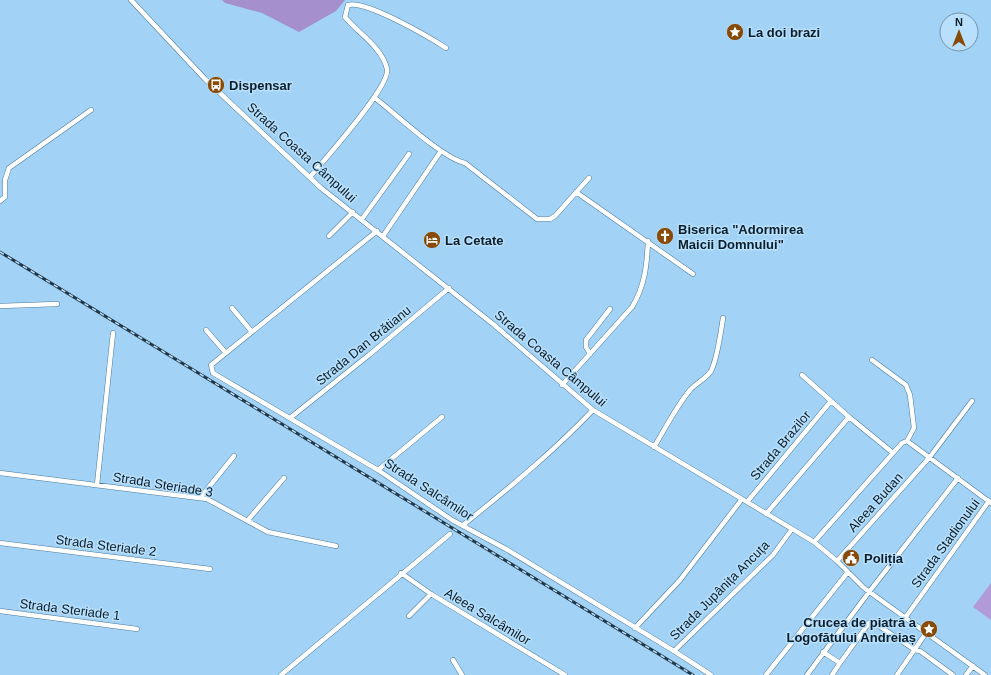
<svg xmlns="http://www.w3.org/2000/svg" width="991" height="675" font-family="Helvetica,sans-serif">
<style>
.green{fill:#b09bd8}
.forest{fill:#a58fcd}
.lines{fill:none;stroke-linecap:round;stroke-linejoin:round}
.minor-casing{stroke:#4a7999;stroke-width:5.5}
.minor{stroke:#fff;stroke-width:4.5}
.rail-casing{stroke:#213849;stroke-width:3}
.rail{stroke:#b8dffb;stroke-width:1.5;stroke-dasharray:4.5;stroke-linecap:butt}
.labels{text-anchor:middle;stroke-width:3;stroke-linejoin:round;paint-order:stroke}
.poi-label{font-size:13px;font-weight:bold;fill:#0b1e2b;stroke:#b8dffb;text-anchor:start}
.street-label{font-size:13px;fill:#0b1e2b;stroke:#b8dffb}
</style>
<rect width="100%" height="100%" fill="#a2d3f6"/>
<path class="green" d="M 991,583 L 991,620 L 973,607 Z"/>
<path class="forest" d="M 222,0 L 345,0 L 336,11 L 299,32 L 262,13 L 225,3 Z"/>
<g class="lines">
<defs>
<path id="minor" d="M 131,0 L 205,79 L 321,188 L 493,324 L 593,410 L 814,542 L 837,561 L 864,588 L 985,675
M 375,98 C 396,114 442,158 465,163 L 537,219 L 550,219 L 555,216 L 589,178
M 310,177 C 324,160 391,86 387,69 C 382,47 358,33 345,17 L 348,5 C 366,0 429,37 446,48
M 576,192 L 693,274
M 0,201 L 5,197 L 5,180 L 9,168 L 91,110
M 362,219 L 409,154
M 377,231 L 211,365 L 213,373 L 378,470 L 452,520 L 506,549 L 674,651
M 329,236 L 353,212
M 383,236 L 441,151
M 0,306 L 57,304
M 232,308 L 252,332
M 206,330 L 226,353
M 590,354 L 586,347 L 586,340 L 610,309
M 872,360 L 906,385 L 910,395 L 914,428 L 907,441
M 802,375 L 849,417
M 562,385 L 632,307 C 645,286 647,264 648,241
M 290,418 L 369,355 L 449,288
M 654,447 C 666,427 676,407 690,390 C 696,383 706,379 711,371 C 717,360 721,331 723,318
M 378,470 L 442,417
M 0,473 L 207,499 L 268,532 L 336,546
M 97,485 L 113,333
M 200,498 L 234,456
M 747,502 L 831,401
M 766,514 L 849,417 L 893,453
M 248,520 L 284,478
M 463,525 C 508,489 553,452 593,410
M 814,542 L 902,443 L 907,441 L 991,503
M 0,543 L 210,569
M 837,561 L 929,458 L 972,401
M 401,573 L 431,594 L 565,675
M 0,611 L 137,629
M 409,616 L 431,594
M 905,618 L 989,501
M 635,628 L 680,580 L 742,499
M 823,652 L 840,663 L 869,623 L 873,622 L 915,650 L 920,651 L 953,675
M 453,660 L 462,675
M 281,675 L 450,534
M 711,675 L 674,651 L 773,555 L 792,529
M 766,675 L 848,572
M 807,675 L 869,592 L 958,478
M 832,675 L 840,663
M 897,675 L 926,633
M 966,675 L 973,666"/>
</defs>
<use href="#minor" class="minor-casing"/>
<use href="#minor" class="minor"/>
<defs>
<path id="rail" d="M 0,252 L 693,675"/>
</defs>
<use href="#rail" class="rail-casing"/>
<use href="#rail" class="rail"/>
</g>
<defs>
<symbol id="sight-disc" viewBox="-11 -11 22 22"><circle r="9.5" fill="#874b07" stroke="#b8dffb"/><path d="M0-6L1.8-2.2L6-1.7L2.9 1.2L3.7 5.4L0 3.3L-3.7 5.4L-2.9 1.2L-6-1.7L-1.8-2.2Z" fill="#fff"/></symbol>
<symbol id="bus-disc" viewBox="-11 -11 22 22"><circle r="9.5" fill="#874b07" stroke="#b8dffb"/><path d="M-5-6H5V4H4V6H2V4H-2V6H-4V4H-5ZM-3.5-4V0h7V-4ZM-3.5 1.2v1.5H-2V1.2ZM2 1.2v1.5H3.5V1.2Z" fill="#fff"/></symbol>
<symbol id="church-disc" viewBox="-11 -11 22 22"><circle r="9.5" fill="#874b07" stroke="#b8dffb"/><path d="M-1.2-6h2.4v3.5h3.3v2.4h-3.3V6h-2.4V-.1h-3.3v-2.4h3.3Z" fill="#fff"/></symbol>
<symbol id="hotel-disc" viewBox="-11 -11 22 22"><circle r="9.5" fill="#874b07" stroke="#b8dffb"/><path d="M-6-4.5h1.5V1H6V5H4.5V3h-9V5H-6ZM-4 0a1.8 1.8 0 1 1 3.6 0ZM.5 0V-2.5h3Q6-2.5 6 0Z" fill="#fff"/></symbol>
<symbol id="civic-disc" viewBox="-11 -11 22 22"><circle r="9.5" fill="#874b07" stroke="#b8dffb"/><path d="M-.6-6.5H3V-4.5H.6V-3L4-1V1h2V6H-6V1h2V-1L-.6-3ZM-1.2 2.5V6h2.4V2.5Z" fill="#fff"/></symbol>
</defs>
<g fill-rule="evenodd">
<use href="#sight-disc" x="725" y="22" width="20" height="20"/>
<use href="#bus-disc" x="206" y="75" width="20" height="20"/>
<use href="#church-disc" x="655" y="226" width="20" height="20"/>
<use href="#hotel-disc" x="422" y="230" width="20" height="20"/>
<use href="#civic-disc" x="841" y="548" width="20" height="20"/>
<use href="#sight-disc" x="919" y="619" width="20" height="20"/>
</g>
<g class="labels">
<g class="poi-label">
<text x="748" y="37">La doi brazi</text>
<text x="229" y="90">Dispensar</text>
<text x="678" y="234">Biserica "Adormirea<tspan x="678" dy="15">Maicii Domnului"</tspan></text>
<text x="445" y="245">La Cetate</text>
<text x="864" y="563">Poliția</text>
<text x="916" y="627" text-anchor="end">Crucea de piatră a<tspan x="916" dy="15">Logofătului Andreiaș</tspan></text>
</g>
<g class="street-label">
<text transform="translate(302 152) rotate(42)" y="5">Strada Coasta Câmpului</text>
<text transform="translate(363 345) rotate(-39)" y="5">Strada Dan Brătianu</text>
<text transform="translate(551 358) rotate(40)" y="5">Strada Coasta Câmpului</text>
<text transform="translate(780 445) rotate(-50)" y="5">Strada Brazilor</text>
<text transform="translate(163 484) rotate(9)" y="5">Strada Steriade 3</text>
<text transform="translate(429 489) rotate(33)" y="5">Strada Salcâmilor</text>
<text transform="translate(875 502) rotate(-48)" y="5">Aleea Budan</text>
<text transform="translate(945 543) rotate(-54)" y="5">Strada Stadionului</text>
<text transform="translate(106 545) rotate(7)" y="5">Strada Steriade 2</text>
<text transform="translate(719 590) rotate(-45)" y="5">Strada Jupânița Ancuța</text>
<text transform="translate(70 609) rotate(7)" y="5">Strada Steriade 1</text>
<text transform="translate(488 616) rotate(31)" y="5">Aleea Salcâmilor</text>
</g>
</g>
<g transform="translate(959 32)"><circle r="19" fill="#b8dffb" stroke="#7392a8"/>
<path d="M0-3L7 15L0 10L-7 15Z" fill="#874b07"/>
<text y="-6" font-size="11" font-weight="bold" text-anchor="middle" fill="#0b1e2b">N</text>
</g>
</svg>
